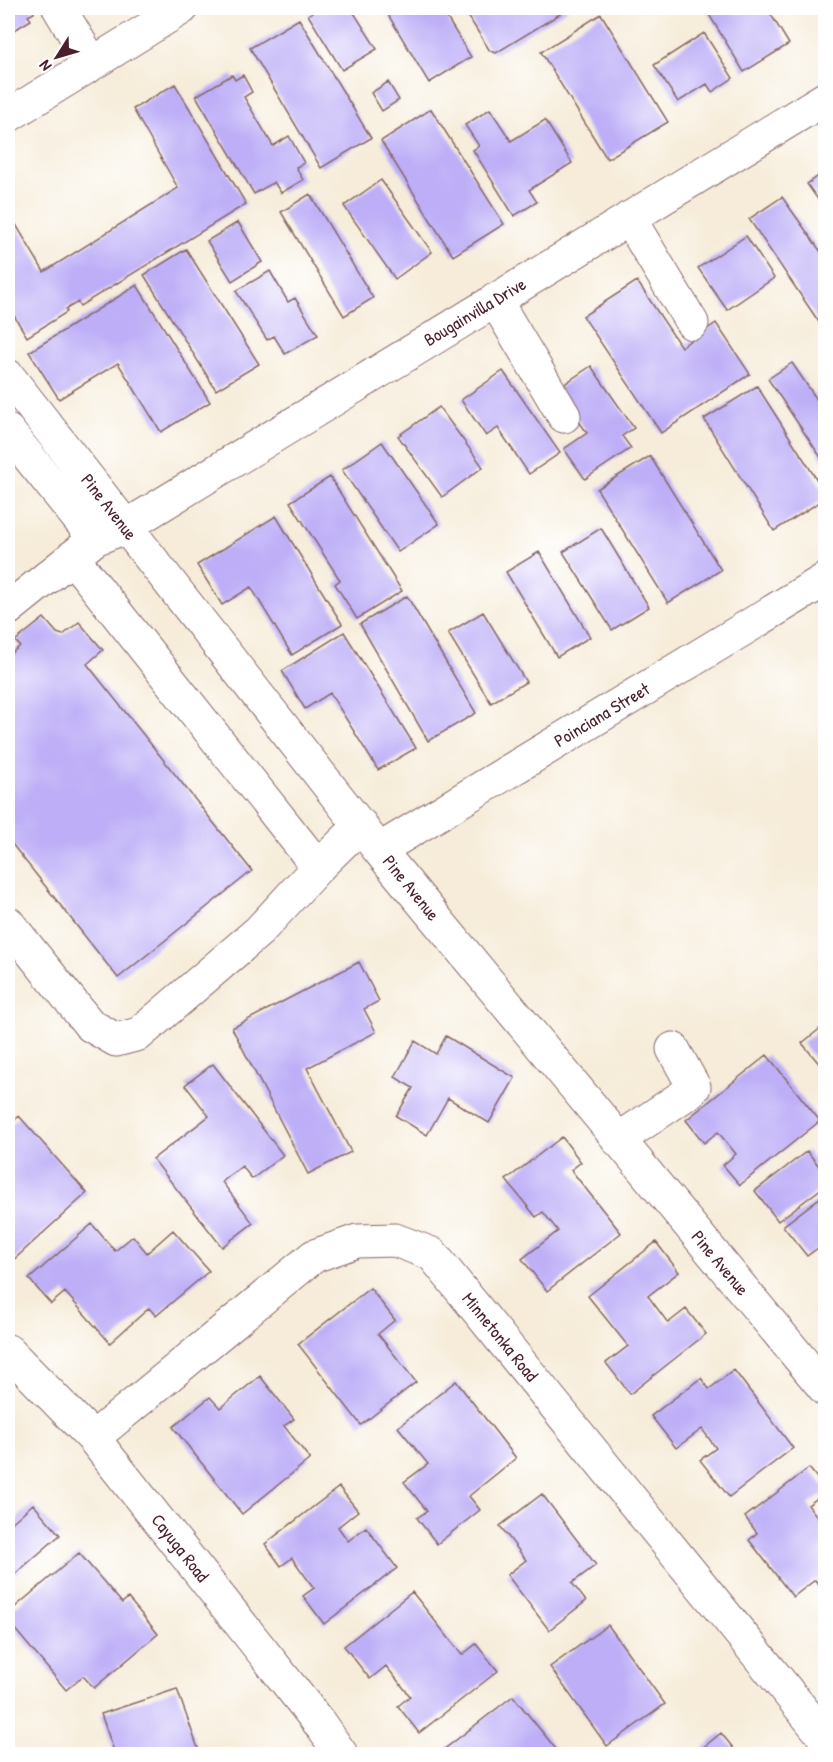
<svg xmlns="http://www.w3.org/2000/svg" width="833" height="1762" font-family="'Patrick Hand',sans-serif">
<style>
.building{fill:#bdaef7}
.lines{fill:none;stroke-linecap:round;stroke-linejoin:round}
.minor-casing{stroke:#866768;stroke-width:35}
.major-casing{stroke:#866768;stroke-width:35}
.minor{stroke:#fff;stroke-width:33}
.major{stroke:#fff;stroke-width:33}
.labels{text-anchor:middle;stroke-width:6;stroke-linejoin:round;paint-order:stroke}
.street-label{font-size:18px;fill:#4a1f2b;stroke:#fff}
</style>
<rect width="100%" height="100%" fill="#fff"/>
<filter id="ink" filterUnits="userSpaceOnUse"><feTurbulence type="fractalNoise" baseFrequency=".0167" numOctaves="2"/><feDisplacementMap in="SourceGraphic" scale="12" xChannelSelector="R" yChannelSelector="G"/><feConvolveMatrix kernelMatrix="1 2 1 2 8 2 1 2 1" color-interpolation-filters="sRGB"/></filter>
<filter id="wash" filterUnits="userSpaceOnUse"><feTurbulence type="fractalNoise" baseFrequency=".008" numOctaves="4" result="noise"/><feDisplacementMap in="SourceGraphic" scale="24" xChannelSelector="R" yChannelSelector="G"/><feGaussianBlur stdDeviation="1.35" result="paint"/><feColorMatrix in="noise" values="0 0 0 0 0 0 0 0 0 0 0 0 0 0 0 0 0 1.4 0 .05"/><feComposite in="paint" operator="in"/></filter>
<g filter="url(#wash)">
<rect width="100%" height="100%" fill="#f6ecd9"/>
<g id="blocks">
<path class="building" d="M 8,8 L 31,8 L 34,13 L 28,16 L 31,20 L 8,34 Z
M 319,8 L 351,8 L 377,49 L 342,70 L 308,15 Z
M 384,8 L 441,8 L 471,57 L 429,83 Z
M 463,8 L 567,8 L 568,9 L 496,53 L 490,51 Z
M 705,8 L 767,8 L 789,44 L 744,72 Z
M 601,14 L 668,122 L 607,159 L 541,52 Z
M 299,19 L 371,138 L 321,168 L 250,48 Z
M 704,33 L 733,78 L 712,92 L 707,84 L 678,102 L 654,65 Z
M 232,75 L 235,80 L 243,75 L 252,92 L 244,97 L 273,146 L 289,136 L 304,163 L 296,167 L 303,180 L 281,193 L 274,182 L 254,194 L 196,96 Z
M 388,82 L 399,100 L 382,111 L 371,93 Z
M 175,84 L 246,204 L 80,306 L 78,302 L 66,309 L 67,312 L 27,337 L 8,306 L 8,211 L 44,272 L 178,188 L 133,109 Z
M 431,109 L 504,224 L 453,256 L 381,141 Z
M 490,109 L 511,141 L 545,120 L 572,163 L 529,190 L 537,202 L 514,216 L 473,150 L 479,146 L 465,125 Z
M 826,171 L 826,211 L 807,184 Z
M 381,180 L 432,252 L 395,279 L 344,206 Z
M 310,194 L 373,298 L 344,316 L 281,212 Z
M 782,197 L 826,259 L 826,327 L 823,328 L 749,219 Z
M 238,222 L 262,262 L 232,281 L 207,241 Z
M 746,236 L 774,278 L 727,310 L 698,268 Z
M 186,249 L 259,364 L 216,390 L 144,275 Z
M 270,271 L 288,302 L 295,298 L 318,335 L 285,354 L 274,336 L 267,340 L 236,291 Z
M 637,281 L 681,347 L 716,323 L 750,374 L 661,433 L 583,316 Z
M 137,285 L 210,402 L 161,432 L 118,363 L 59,399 L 29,352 Z
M 792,363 L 826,413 L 826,465 L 768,379 Z
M 591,366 L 634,428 L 622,436 L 631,448 L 585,479 L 564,449 L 587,433 L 557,389 Z
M 503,371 L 560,453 L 529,474 L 498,428 L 486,436 L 461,400 Z
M 757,386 L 826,494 L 826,498 L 774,531 L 704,419 Z
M 439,407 L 483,467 L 442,497 L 398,436 Z
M 382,442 L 439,524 L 398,552 L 342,470 Z
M 650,456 L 721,570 L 668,603 L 597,489 Z
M 330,477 L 402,591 L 357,619 L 335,584 L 340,580 L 290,502 Z
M 276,516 L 342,624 L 292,655 L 251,587 L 222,605 L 197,565 Z
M 601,528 L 649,607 L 612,630 L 563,552 Z
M 539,552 L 590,637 L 557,657 L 506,572 Z
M 407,596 L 476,713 L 428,741 L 360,624 Z
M 483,612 L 526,682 L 491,703 L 448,633 Z
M 44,618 L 57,633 L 63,635 L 79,622 L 103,650 L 87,664 L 252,871 L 118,978 L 8,839 L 8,656 L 20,646 L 15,641 Z
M 344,632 L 416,748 L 378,770 L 330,693 L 305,709 L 282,671 Z
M 359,962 L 379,1001 L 364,1009 L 376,1032 L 307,1068 L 351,1152 L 308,1174 L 232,1028 Z
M 826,1024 L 826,1072 L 802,1043 Z
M 446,1036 L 515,1078 L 489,1123 L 448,1098 L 427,1135 L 396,1116 L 413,1088 L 395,1077 L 415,1041 L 436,1054 Z
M 767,1055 L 820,1121 L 740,1185 L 723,1165 L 736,1154 L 718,1132 L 704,1143 L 686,1120 Z
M 213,1064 L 283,1155 L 252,1179 L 242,1166 L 222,1182 L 253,1223 L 222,1247 L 153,1159 L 209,1116 L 185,1085 Z
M 19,1116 L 87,1193 L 8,1265 L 8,1127 Z
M 562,1137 L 581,1162 L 571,1170 L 621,1233 L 547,1291 L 522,1259 L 558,1231 L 543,1212 L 536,1217 L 506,1180 Z
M 807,1151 L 826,1175 L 826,1185 L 778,1221 L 755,1191 Z
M 826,1193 L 826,1242 L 807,1256 L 783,1226 Z
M 92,1224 L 115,1251 L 133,1236 L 147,1253 L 173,1230 L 209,1271 L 156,1316 L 149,1308 L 110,1343 L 65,1292 L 51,1304 L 29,1279 Z
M 656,1242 L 679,1272 L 648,1296 L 668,1323 L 686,1309 L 706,1334 L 630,1394 L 606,1363 L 628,1346 L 588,1296 Z
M 370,1288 L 395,1320 L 378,1334 L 416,1382 L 361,1425 L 298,1344 Z
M 734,1370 L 793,1448 L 729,1497 L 700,1460 L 716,1448 L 702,1429 L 676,1448 L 651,1416 L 701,1378 L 709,1389 Z
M 260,1376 L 294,1419 L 284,1426 L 310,1459 L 242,1514 L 173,1427 L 210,1397 L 220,1408 Z
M 456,1381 L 516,1458 L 469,1496 L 480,1510 L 437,1544 L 417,1518 L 427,1511 L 404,1482 L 428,1464 L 398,1427 Z
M 809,1468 L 826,1489 L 826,1492 L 808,1505 L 826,1528 L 826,1591 L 824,1592 L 815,1580 L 793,1597 L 749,1540 L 757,1533 L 745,1517 Z
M 339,1487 L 358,1511 L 338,1527 L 348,1541 L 366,1527 L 397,1568 L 324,1624 L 303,1596 L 314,1588 L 292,1558 L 281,1566 L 265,1544 Z
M 542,1494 L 596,1565 L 572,1583 L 586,1601 L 549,1630 L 507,1575 L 526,1560 L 500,1526 Z
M 33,1504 L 60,1535 L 8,1580 L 8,1526 Z
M 79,1553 L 122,1603 L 128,1598 L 158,1634 L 94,1688 L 83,1676 L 66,1690 L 8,1621 L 8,1613 Z
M 412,1592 L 462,1655 L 476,1644 L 498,1671 L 419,1733 L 398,1706 L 410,1696 L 386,1666 L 370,1679 L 344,1646 Z
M 608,1625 L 665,1704 L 607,1746 L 550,1667 Z
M 177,1689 L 200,1754 L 115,1754 L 101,1714 Z
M 513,1696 L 560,1754 L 438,1754 Z
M 721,1733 L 738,1754 L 695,1754 Z"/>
</g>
</g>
<g filter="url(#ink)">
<use href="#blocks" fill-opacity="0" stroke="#866768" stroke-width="1.5"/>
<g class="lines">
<defs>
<path id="minor" d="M 59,8 L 92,63
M 629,218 L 692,323
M 495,300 L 564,416
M 8,376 L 379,850 L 826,1390
M 8,431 L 95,539
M 72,557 L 318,867
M 8,609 L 95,539 L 125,527 L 826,98
M 379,850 L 826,579
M 8,923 L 90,1025 L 116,1040 L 139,1034 L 259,931 L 318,867 L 361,825
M 618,1140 L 689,1092 L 694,1087 L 673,1049
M 8,1351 L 93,1438 L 320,1724 L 341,1754
M 93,1438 L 314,1256 L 357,1241 L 395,1240 L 432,1254 L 826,1739"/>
<path id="major" d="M 8,116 L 182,8"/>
</defs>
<use href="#minor" class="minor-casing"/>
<use href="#major" class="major-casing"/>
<use href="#minor" class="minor"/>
<use href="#major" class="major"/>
</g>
</g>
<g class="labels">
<g class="street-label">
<text transform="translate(475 312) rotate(-31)" y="6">Bougainvilla Drive</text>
<text transform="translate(109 507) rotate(52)" y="6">Pine Avenue</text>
<text transform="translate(602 715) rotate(-31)" y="6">Poinciana Street</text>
<text transform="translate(411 888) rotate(51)" y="6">Pine Avenue</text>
<text transform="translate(720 1263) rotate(50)" y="6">Pine Avenue</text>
<text transform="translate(500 1337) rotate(51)" y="6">Minnetonka Road</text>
<text transform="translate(180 1548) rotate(52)" y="6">Cayuga Road</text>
</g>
</g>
<rect width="833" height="1762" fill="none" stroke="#fff" stroke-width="30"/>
<g transform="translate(57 57) rotate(233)" stroke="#ffffff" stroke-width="4.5" paint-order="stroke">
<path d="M0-4.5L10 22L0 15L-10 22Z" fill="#4a1f2b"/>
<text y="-9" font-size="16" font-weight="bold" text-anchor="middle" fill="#4a1f2b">N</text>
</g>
</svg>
